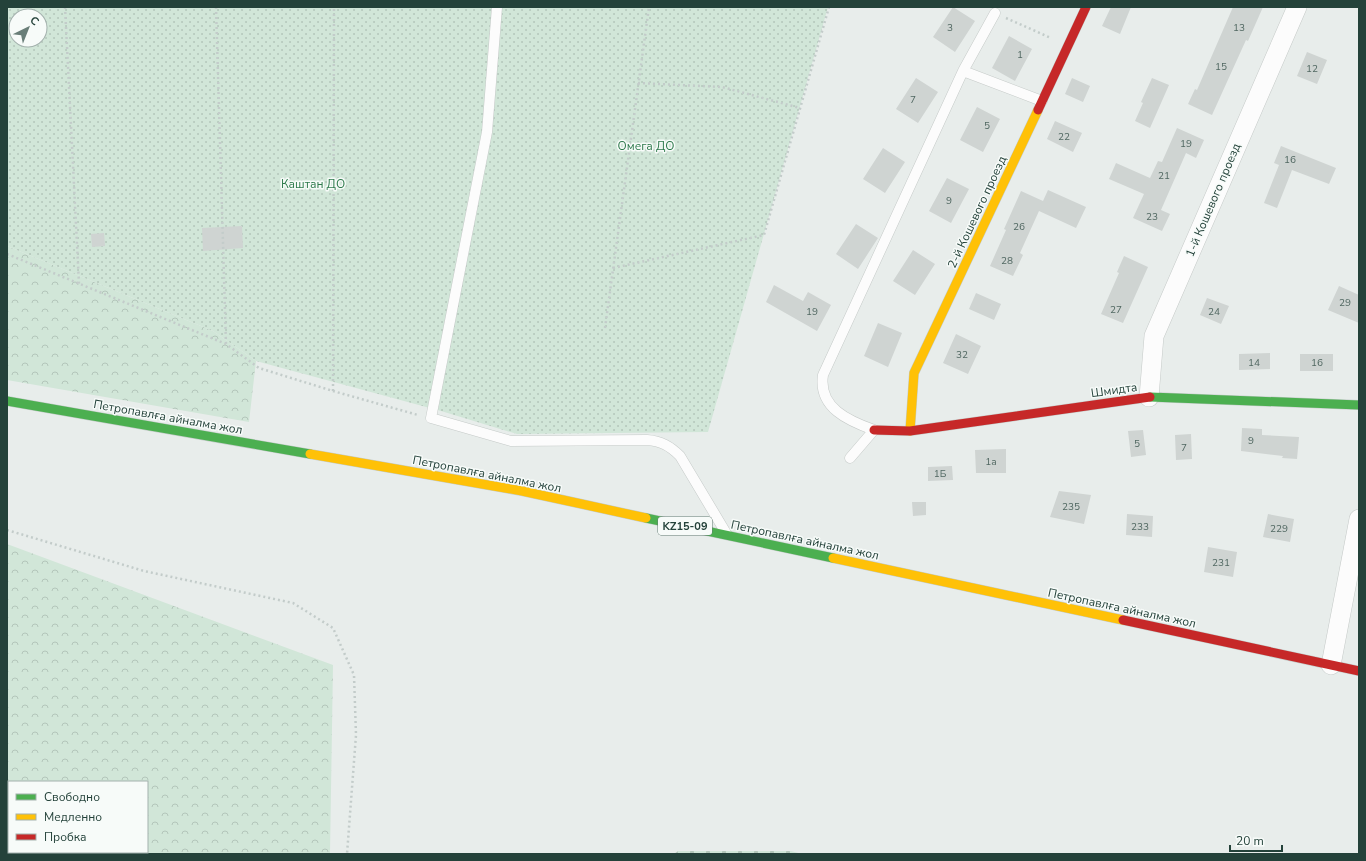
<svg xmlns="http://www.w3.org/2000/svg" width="1366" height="861" font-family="'Nunito Sans',sans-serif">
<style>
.forest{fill:url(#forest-crowns);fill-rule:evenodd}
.cemetery{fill:url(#cemetery-stones)}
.park{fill:url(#park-dots);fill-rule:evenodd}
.building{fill:#cfd4d2}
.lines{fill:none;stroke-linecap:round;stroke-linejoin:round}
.lane-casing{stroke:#c5cac8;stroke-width:11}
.street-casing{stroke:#c5cac8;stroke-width:20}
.fast-casing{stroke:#c3cbc8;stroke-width:10}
.slow-casing{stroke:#c3cbc8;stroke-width:10}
.jam-casing{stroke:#c3cbc8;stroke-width:10}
.path{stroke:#c3ccca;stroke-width:2.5;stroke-dasharray:2 3;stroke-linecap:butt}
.lane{stroke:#fcfcfc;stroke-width:10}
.street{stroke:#fcfcfc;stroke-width:19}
.fast{stroke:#4caf50;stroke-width:9}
.slow{stroke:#ffc107;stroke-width:9}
.jam{stroke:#c62828;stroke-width:9}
.labels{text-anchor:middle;stroke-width:3;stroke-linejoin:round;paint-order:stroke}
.number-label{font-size:10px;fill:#506761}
.shield{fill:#f7fbf9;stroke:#637a73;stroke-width:1}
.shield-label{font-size:11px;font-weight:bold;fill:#24423a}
.park-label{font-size:12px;fill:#2d7a4b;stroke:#f7fbf9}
.street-label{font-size:12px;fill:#24423a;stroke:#f7fbf9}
</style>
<defs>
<pattern id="forest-crowns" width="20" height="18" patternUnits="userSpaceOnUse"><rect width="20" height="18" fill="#d1e6d8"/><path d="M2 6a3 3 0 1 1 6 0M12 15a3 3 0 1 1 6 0" fill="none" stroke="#b3c6ba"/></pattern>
<pattern id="cemetery-stones" width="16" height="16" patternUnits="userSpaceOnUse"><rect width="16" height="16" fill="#d1e6d8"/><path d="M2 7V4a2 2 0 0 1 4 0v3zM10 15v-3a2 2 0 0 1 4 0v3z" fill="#b3c6ba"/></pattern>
<pattern id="park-dots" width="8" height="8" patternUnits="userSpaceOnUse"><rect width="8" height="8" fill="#d1e6d8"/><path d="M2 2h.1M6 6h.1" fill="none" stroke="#b3c6ba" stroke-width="1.8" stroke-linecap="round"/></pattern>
</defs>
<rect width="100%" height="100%" fill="#e8edeb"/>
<path class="forest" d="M 7,246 L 213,331 L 256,361 L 249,422 L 7,380 Z
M 7,544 L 333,665 L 330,854 L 7,854 ZM 9,782 L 147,782 L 147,852 L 9,852 Z"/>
<path class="cemetery" d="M 678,851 L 791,851 L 802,854 L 674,854 Z"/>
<path class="park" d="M 7,7 L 828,7 L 708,432 L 517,434 L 441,411 L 256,361 L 213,331 L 7,246 ZM 16,16 L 40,16 L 40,40 L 16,40 Z"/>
<path class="building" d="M 953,7 L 975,21 L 955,52 L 933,37 Z
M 1111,7 L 1131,7 L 1120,34 L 1102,26 Z
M 1233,7 L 1263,7 L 1248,41 L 1246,40 L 1212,115 L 1188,104 L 1195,89 L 1197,90 Z
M 1009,36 L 1032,49 L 1015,81 L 992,68 Z
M 1307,52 L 1327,60 L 1317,84 L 1297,76 Z
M 916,78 L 938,92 L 918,123 L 896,109 Z
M 1072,78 L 1090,86 L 1083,102 L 1065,94 Z
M 1152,78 L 1169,85 L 1150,128 L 1135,121 L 1143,103 L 1141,102 Z
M 977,107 L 1000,119 L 983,152 L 960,140 Z
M 1055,121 L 1082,133 L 1073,152 L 1047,139 Z
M 1177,128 L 1204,140 L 1196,158 L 1186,153 L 1161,210 L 1170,214 L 1162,231 L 1133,218 L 1144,194 L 1109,179 L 1116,163 L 1150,178 L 1158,161 L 1162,162 Z
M 1281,146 L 1336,168 L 1329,184 L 1292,170 L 1277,208 L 1264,203 L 1279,165 L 1274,163 Z
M 883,148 L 905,162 L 885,193 L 863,179 Z
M 947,178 L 969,189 L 951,223 L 929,211 Z
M 1048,190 L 1086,207 L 1076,228 L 1039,211 L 1020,253 L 1023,255 L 1013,276 L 990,266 L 1006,230 L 1004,229 L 1021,191 L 1043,201 Z
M 856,224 L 878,238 L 858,269 L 836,254 Z
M 242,226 L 243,248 L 203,251 L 202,228 Z
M 104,233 L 105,246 L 92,247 L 91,234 Z
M 913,250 L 935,264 L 915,295 L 893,281 Z
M 1124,256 L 1148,267 L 1123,323 L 1101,314 L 1119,273 L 1117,272 Z
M 774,285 L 803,301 L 808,292 L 831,305 L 817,331 L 766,302 Z
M 1339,286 L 1359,295 L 1359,323 L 1328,310 Z
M 976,293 L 1001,304 L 994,320 L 969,309 Z
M 1207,298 L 1229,306 L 1221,324 L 1200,315 Z
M 878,323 L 902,333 L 888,367 L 864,356 Z
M 956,334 L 981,346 L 968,374 L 943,363 Z
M 1270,353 L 1270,369 L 1239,370 L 1239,354 Z
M 1300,354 L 1333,354 L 1333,371 L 1300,371 Z
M 1242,428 L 1262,429 L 1262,435 L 1299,437 L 1297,459 L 1282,458 L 1283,456 L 1241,451 Z
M 1143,430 L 1146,455 L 1131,457 L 1128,431 Z
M 1191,434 L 1192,459 L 1176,460 L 1175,435 Z
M 1006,449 L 1006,473 L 976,473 L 975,450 Z
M 952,466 L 953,480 L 928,481 L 928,467 Z
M 1059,491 L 1091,495 L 1084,524 L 1050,517 Z
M 912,502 L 926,502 L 926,515 L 913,516 Z
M 1127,514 L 1153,516 L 1152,537 L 1126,535 Z
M 1268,514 L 1294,519 L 1290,542 L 1263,537 Z
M 1208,547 L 1237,552 L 1233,577 L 1204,572 Z"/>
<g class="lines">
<defs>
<path id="lane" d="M 497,7 L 487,132 L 431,418 L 511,441 L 647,440 C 661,441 670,446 680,456 L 726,533
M 963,71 L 1042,101
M 850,458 L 874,430 C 849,421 818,408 823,375 L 963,71 L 995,13"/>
<path id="street" d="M 1149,397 L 1154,336 L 1297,7
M 1331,665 L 1359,519"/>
<path id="fast" d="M 1150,397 L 1359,405
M 7,401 L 310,454
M 646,518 L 833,558"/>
<path id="slow" d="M 910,431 L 914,373 L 1038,110
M 310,454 L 522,491 L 646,518
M 833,558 L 1123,620"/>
<path id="jam" d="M 1038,110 L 1086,7
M 874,430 L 910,431 L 1150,397
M 1123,620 L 1359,671"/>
</defs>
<use href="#lane" class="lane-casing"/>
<use href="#street" class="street-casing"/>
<use href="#fast" class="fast-casing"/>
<use href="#slow" class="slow-casing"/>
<use href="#jam" class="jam-casing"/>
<path class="path" d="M 65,7 L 79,284
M 216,7 L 226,344
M 1006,18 L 1051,38
M 638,83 L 722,87 L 800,108
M 7,254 L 226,344 L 259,368 L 333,391 L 418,415
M 613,268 L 764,235 L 829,7
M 605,328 L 649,7
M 333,391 L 334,7
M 7,530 L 144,571 L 293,603 L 333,628 L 354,675 L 356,735 L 347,854"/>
<use href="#lane" class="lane"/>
<use href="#street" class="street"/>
<use href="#fast" class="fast"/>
<use href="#slow" class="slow"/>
<use href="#jam" class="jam"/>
</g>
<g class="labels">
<g class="number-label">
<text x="950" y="31">3</text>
<text x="1239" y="31">13</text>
<text x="1020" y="58">1</text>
<text x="1221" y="70">15</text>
<text x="1312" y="72">12</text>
<text x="913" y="103">7</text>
<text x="987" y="129">5</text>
<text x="1064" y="140">22</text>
<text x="1186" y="147">19</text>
<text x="1290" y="163">16</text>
<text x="1164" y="179">21</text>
<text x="949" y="204">9</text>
<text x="1152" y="220">23</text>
<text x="1019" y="230">26</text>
<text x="1007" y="264">28</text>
<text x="1345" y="306">29</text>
<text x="1116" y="313">27</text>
<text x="812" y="315">19</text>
<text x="1214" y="315">24</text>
<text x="962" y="358">32</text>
<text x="1254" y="366">14</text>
<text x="1317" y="366">16</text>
<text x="1251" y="444">9</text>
<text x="1137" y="447">5</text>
<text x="1184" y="451">7</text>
<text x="991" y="465">1а</text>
<text x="940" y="477">1Б</text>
<text x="1071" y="510">235</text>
<text x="1140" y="530">233</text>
<text x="1279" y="532">229</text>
<text x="1221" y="566">231</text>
</g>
<rect class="shield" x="658" y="517" width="54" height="18" rx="3"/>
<g class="shield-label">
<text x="685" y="530">KZ15-09</text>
</g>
<g class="park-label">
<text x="646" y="150">Омега ДО</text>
<text x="313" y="188">Каштан ДО</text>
</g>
<g class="street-label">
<text transform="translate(1213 200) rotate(-67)" y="4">1-й Кошевого проезд</text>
<text transform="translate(977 212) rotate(-65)" y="4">2-й Кошевого проезд</text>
<text transform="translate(1114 390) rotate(-8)" y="4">Шмидта</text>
<text transform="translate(168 417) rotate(10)" y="4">Петропавлға айналма жол</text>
<text transform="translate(487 474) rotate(11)" y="4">Петропавлға айналма жол</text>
<text transform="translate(805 540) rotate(12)" y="4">Петропавлға айналма жол</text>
<text transform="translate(1122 608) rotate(12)" y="4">Петропавлға айналма жол</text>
</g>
</g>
<rect width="1366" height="861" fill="none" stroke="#24423a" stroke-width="16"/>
<rect x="8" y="781" width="140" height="72" fill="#f7fbf9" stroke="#a3b1ad"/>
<rect x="16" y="794" width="20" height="6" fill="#4caf50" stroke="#a3b1ad"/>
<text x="44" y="801" font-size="12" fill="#24423a">Свободно</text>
<rect x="16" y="814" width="20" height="6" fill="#ffc107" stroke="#a3b1ad"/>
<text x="44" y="821" font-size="12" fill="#24423a">Медленно</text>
<rect x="16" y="834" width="20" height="6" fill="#c62828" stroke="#a3b1ad"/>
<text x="44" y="841" font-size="12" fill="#24423a">Пробка</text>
<g transform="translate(28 28) rotate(43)"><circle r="19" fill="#f7fbf9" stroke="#a3b1ad"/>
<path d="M0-3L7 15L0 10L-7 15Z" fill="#697e78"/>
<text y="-6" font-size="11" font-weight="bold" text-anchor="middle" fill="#24423a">С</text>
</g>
<path d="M1230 845v6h52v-6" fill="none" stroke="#24423a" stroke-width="2"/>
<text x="1236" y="845" font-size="12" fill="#24423a" stroke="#f7fbf9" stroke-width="3" paint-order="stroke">20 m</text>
</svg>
